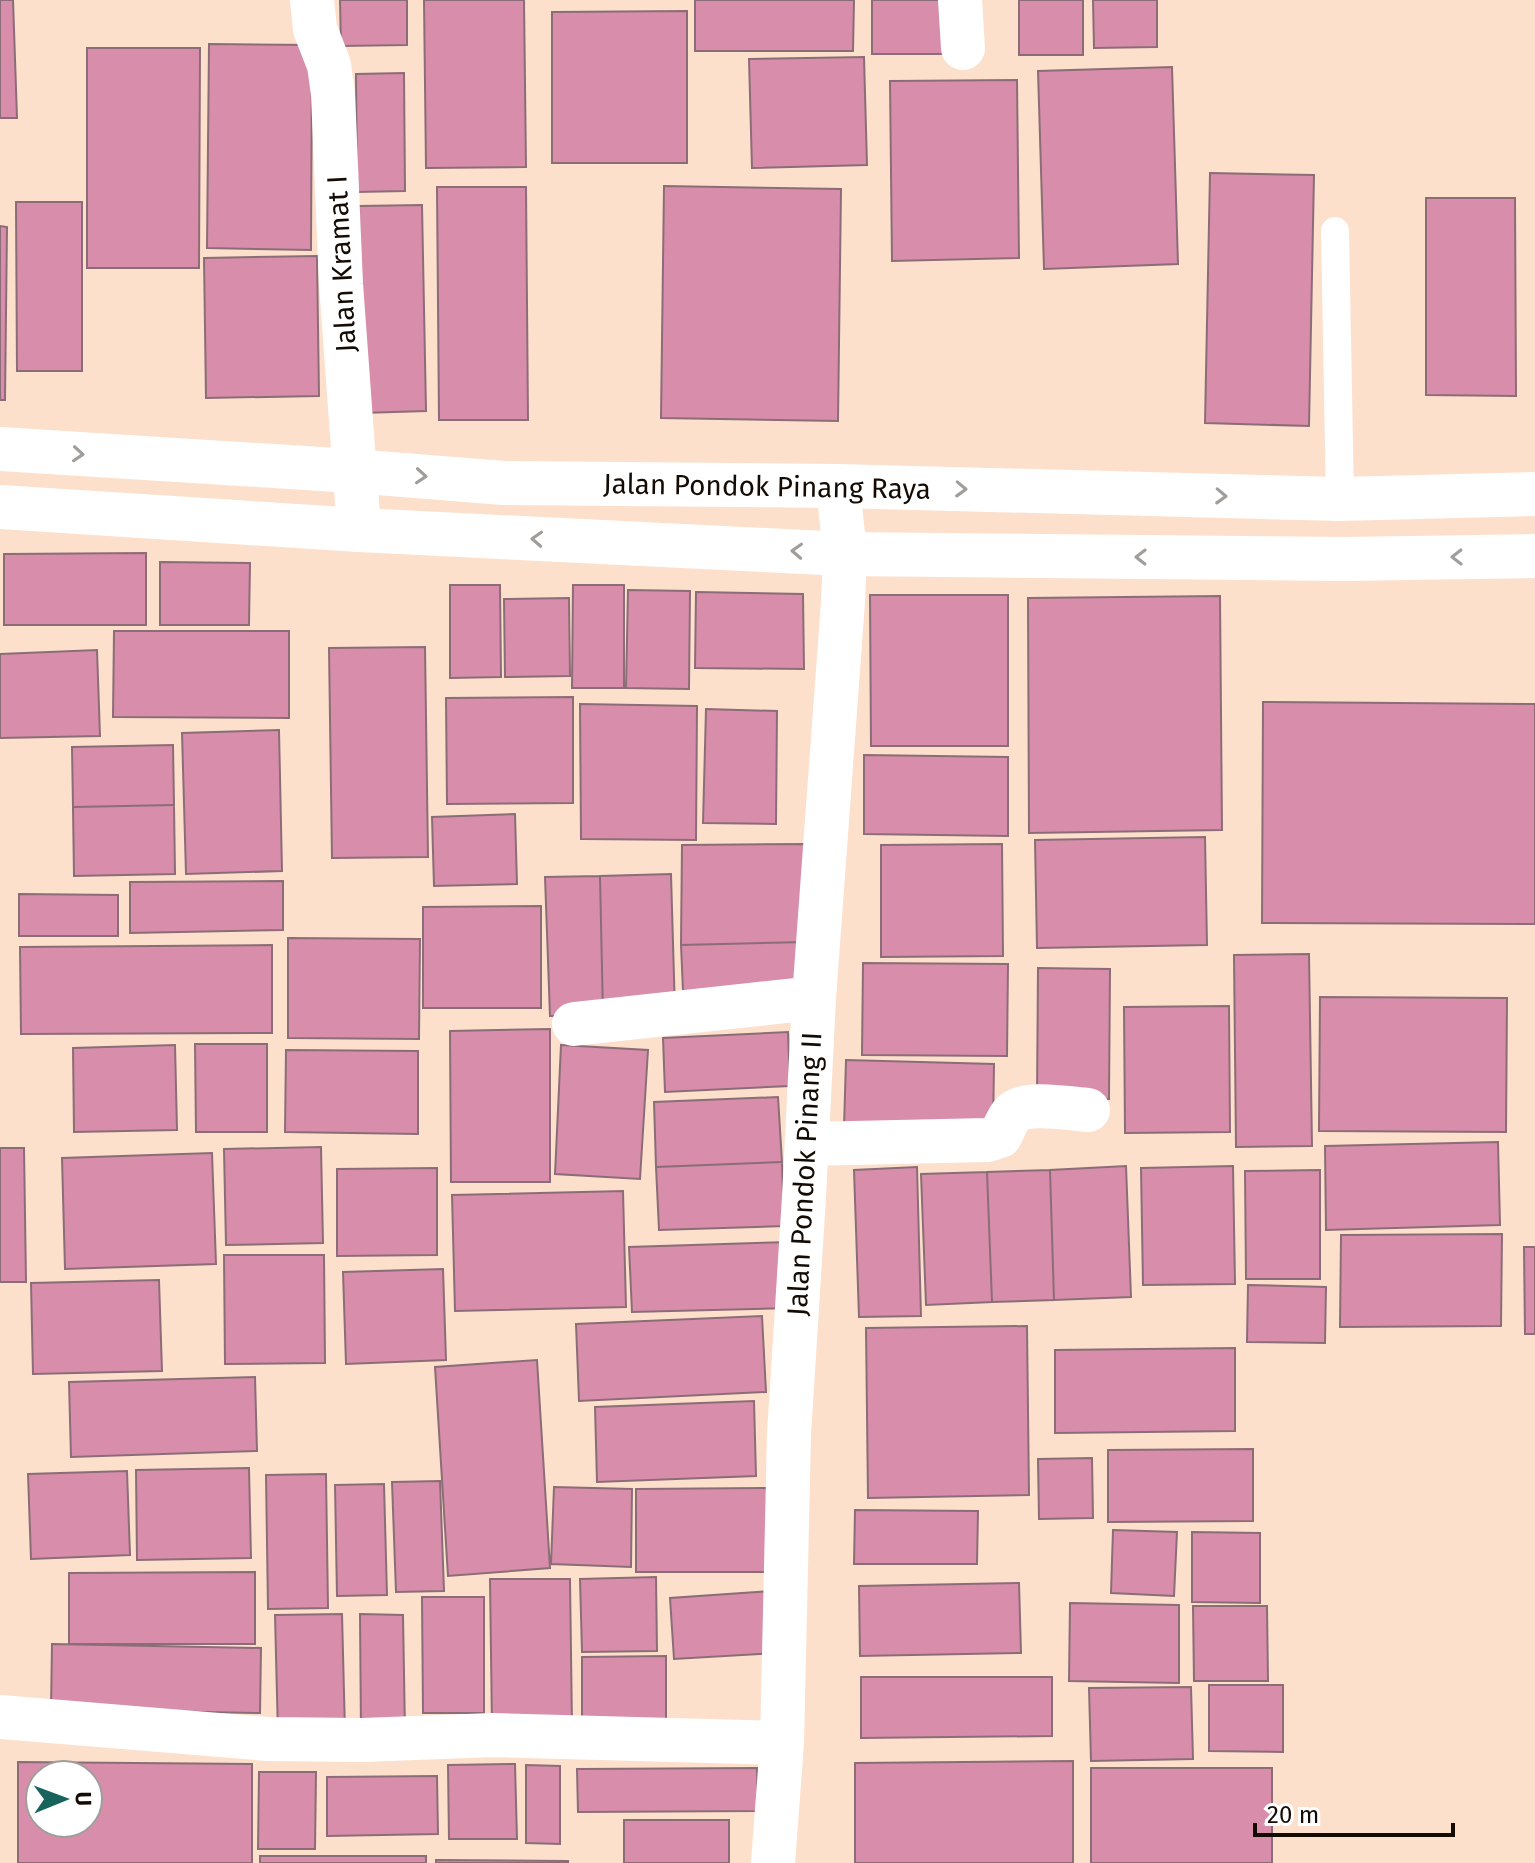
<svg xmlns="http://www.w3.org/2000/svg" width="1535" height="1863" font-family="'Fira Sans',sans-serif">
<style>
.building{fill:#d88eaa;stroke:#8b6d77;stroke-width:2;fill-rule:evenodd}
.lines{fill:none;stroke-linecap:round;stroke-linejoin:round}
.service{stroke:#fff;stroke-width:28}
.minor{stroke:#fff;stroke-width:44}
.secondary{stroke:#fff;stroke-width:44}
.oneway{stroke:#a19d9b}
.labels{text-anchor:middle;stroke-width:6;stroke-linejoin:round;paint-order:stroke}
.street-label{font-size:28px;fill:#140b05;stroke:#fff}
</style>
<rect width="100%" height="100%" fill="#fce0cc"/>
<path class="building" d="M 0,0 L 13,0 L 17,118 L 0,118 Z
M 340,0 L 407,0 L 407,45 L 341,46 Z
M 424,0 L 524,0 L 526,167 L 426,168 Z
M 695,0 L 854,0 L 853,51 L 695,51 Z
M 872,0 L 945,0 L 944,54 L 872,54 Z
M 1019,0 L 1083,0 L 1083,55 L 1019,55 Z
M 1093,0 L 1157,0 L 1157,47 L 1094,48 Z
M 687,11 L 687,163 L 552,163 L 552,12 Z
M 209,44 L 312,45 L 311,250 L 207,248 Z
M 87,48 L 200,48 L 199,268 L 87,268 Z
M 864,57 L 867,165 L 752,168 L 749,59 Z
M 1172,67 L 1178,264 L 1044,269 L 1038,71 Z
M 404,73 L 405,191 L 357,192 L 356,74 Z
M 1017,80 L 1019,258 L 892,261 L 890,81 Z
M 1210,173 L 1314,175 L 1309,426 L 1205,423 Z
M 664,186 L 841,189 L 838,421 L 661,418 Z
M 437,187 L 526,187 L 528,420 L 439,420 Z
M 1426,198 L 1515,198 L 1516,396 L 1426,395 Z
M 16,202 L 82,202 L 82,371 L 17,371 Z
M 422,205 L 426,411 L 362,413 L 359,206 Z
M 0,226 L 7,227 L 5,400 L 0,400 Z
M 317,256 L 319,396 L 206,398 L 204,258 Z
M 146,553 L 146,625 L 4,625 L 4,554 Z
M 160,562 L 250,563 L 249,625 L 160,625 Z
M 450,585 L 500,585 L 501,677 L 450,678 Z
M 573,585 L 624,585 L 624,688 L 572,688 Z
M 628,590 L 690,591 L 689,689 L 626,688 Z
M 696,592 L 803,594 L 804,669 L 695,668 Z
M 870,595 L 1008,595 L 1008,746 L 871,746 Z
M 1220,596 L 1222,830 L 1029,833 L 1028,598 Z
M 569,598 L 570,676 L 505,677 L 504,599 Z
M 114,631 L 289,631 L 289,718 L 113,717 Z
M 425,647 L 428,857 L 332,858 L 329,648 Z
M 97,650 L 100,736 L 0,738 L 0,654 Z
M 573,697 L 573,803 L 447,804 L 446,698 Z
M 1263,702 L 1535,704 L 1535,924 L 1262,923 Z
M 580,704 L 697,706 L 696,840 L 581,839 Z
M 706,709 L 777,711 L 776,824 L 703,823 Z
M 279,730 L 282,871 L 186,874 L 182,733 Z
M 173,745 L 174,805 L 73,807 L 72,747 Z
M 864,755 L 1008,757 L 1008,836 L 864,834 Z
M 174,805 L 175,874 L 74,876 L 73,807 Z
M 515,814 L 517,884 L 434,886 L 432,817 Z
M 1205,837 L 1207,945 L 1037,948 L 1035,840 Z
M 805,844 L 804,942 L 681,945 L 682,845 Z
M 1002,844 L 1003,956 L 881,957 L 881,845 Z
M 671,874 L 675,1012 L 603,1015 L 600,876 Z
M 600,876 L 603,1015 L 550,1016 L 545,877 Z
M 283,881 L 283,930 L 130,933 L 130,882 Z
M 19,894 L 118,895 L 118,936 L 19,936 Z
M 541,906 L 541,1008 L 423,1008 L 423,907 Z
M 288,938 L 420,939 L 419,1039 L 288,1038 Z
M 804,942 L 805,988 L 683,991 L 681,945 Z
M 272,945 L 272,1033 L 21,1034 L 20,947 Z
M 1309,954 L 1312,1146 L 1236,1147 L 1234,955 Z
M 863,963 L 1008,964 L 1007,1056 L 862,1055 Z
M 1038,968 L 1110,969 L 1109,1099 L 1037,1098 Z
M 1320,997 L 1507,998 L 1506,1132 L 1319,1131 Z
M 1229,1006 L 1230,1132 L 1125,1133 L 1124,1007 Z
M 550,1029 L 550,1182 L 451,1182 L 450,1031 Z
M 788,1032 L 790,1086 L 665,1092 L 663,1038 Z
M 195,1044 L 267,1044 L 267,1132 L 196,1132 Z
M 175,1045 L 177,1130 L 74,1132 L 73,1048 Z
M 561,1045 L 648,1050 L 640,1179 L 555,1174 Z
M 286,1050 L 418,1051 L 418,1134 L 285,1132 Z
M 846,1060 L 994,1064 L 993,1131 L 844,1127 Z
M 778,1097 L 782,1162 L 656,1167 L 654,1102 Z
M 1498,1142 L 1500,1225 L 1326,1230 L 1325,1146 Z
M 321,1147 L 323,1243 L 226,1245 L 224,1149 Z
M 0,1148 L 24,1148 L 26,1282 L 0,1282 Z
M 212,1153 L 216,1264 L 65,1269 L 62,1158 Z
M 782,1162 L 784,1226 L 659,1230 L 656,1167 Z
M 1126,1166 L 1131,1297 L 1054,1300 L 1050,1170 Z
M 1233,1166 L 1235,1284 L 1143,1285 L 1141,1168 Z
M 917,1167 L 921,1316 L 859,1317 L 854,1170 Z
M 437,1168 L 437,1255 L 337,1256 L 337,1169 Z
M 1050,1170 L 1054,1300 L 992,1302 L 987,1172 Z
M 1320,1170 L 1320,1279 L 1246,1279 L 1245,1171 Z
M 987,1172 L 992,1302 L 926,1305 L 921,1174 Z
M 623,1191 L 626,1307 L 455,1311 L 452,1195 Z
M 1502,1234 L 1501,1326 L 1340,1327 L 1341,1235 Z
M 790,1242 L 792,1308 L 632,1312 L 629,1247 Z
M 1524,1247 L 1535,1247 L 1535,1334 L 1525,1334 Z
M 224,1255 L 324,1255 L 325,1363 L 225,1364 Z
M 443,1269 L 446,1360 L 346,1364 L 343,1272 Z
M 159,1280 L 162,1371 L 33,1374 L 31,1283 Z
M 1248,1285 L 1326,1287 L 1325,1343 L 1247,1342 Z
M 762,1316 L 766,1392 L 579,1401 L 576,1324 Z
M 1027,1326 L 1029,1495 L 868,1498 L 866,1328 Z
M 1235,1348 L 1235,1431 L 1055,1433 L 1055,1350 Z
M 537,1360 L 550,1568 L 448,1576 L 435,1367 Z
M 255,1377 L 257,1451 L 71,1457 L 69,1382 Z
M 754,1401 L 756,1476 L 597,1482 L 595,1407 Z
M 1253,1449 L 1253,1521 L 1108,1522 L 1108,1450 Z
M 1092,1458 L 1093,1518 L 1039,1519 L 1038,1459 Z
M 249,1468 L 251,1558 L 137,1560 L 136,1470 Z
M 127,1471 L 130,1555 L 31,1559 L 28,1474 Z
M 326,1474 L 328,1608 L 268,1609 L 266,1475 Z
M 440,1481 L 444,1591 L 396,1592 L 392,1482 Z
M 384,1484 L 387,1595 L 337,1596 L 335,1485 Z
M 554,1487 L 632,1489 L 631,1567 L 551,1564 Z
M 780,1488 L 780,1572 L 636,1572 L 636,1489 Z
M 855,1510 L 978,1511 L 977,1564 L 854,1564 Z
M 1113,1530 L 1177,1532 L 1174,1596 L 1111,1593 Z
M 1192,1532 L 1260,1533 L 1260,1603 L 1192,1602 Z
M 255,1572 L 255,1644 L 69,1644 L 69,1573 Z
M 656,1577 L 657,1651 L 582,1652 L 580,1579 Z
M 490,1579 L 570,1579 L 572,1726 L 492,1726 Z
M 1019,1583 L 1021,1653 L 860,1656 L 859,1586 Z
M 773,1591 L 777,1653 L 674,1659 L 670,1598 Z
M 422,1597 L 484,1597 L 484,1713 L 423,1713 Z
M 1070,1603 L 1179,1605 L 1179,1683 L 1069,1681 Z
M 1193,1606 L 1267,1606 L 1268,1681 L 1194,1681 Z
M 342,1614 L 345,1732 L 278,1735 L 275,1615 Z
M 360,1614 L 403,1615 L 405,1732 L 361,1733 Z
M 52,1644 L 261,1648 L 260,1713 L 51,1709 Z
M 666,1656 L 666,1728 L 582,1728 L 582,1657 Z
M 861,1677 L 1052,1677 L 1052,1736 L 861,1738 Z
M 1209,1685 L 1283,1685 L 1283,1752 L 1209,1751 Z
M 1191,1687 L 1193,1759 L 1091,1761 L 1089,1688 Z
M 1073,1761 L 1073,1863 L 855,1863 L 855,1763 Z
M 18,1762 L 252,1764 L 252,1863 L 18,1863 ZM 40,1775 L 88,1775 L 88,1823 L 40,1823 Z
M 515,1764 L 517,1839 L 449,1839 L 448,1765 Z
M 526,1765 L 560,1766 L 560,1844 L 526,1843 Z
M 757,1768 L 758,1811 L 578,1812 L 577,1769 Z
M 1091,1768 L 1272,1768 L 1272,1863 L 1091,1863 Z
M 259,1772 L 316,1772 L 315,1849 L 258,1849 Z
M 437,1776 L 438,1834 L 327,1836 L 327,1777 Z
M 624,1820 L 729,1820 L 729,1863 L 624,1863 Z
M 260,1856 L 426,1856 L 426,1863 L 260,1863 Z
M 436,1860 L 568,1861 L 568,1863 L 436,1863 Z"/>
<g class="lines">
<path class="service" d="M 1335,231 L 1340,499"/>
<path class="minor" d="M 312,0 L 315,29 L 329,65 L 333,94 L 341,284 L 359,530
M 960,0 L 963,48
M 574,1024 L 814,998
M 807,1144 L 988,1140 L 1000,1136 C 1004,1129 1007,1120 1012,1114 C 1023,1100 1071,1109 1088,1110
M 0,1717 L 268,1739 L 363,1740 L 493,1735 L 782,1743
M 773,1863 L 782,1743 L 789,1434 L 804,1197 L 814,998 L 843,602 L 845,554 L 838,486"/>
<path class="secondary" d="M 0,449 L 353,471 L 504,483 L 838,486 L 1340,499 L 1535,494
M 0,507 L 359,530 L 845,554 L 1343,559 L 1535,556"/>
</g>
<defs><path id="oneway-chevron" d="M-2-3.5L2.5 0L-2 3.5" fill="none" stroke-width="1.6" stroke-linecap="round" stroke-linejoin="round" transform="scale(2)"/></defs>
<g class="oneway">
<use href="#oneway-chevron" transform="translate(78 454) rotate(4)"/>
<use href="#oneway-chevron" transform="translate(421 476) rotate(4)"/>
<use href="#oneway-chevron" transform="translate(961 489) rotate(2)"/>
<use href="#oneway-chevron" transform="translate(1221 496) rotate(2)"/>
<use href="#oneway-chevron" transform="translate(537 539) rotate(-177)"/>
<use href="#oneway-chevron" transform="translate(797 551) rotate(-177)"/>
<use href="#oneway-chevron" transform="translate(1141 557) rotate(-179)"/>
<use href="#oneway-chevron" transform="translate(1457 557) rotate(179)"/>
</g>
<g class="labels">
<g class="street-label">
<text transform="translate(341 264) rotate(-93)" y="10">Jalan Kramat I</text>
<text transform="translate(767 486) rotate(1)" y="10">Jalan Pondok Pinang Raya</text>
<text transform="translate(804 1174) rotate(-87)" y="10">Jalan Pondok Pinang II</text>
</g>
</g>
<g transform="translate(64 1799) rotate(89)"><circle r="38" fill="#ffffff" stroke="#a19d9b" stroke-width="2"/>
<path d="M0-6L14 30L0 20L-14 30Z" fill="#18645c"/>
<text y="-12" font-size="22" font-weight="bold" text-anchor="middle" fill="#140b05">U</text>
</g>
<path d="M1255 1823v12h198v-12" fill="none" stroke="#140b05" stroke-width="4"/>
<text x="1267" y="1823" font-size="24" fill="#140b05" stroke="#ffffff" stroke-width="6" paint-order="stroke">20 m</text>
</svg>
